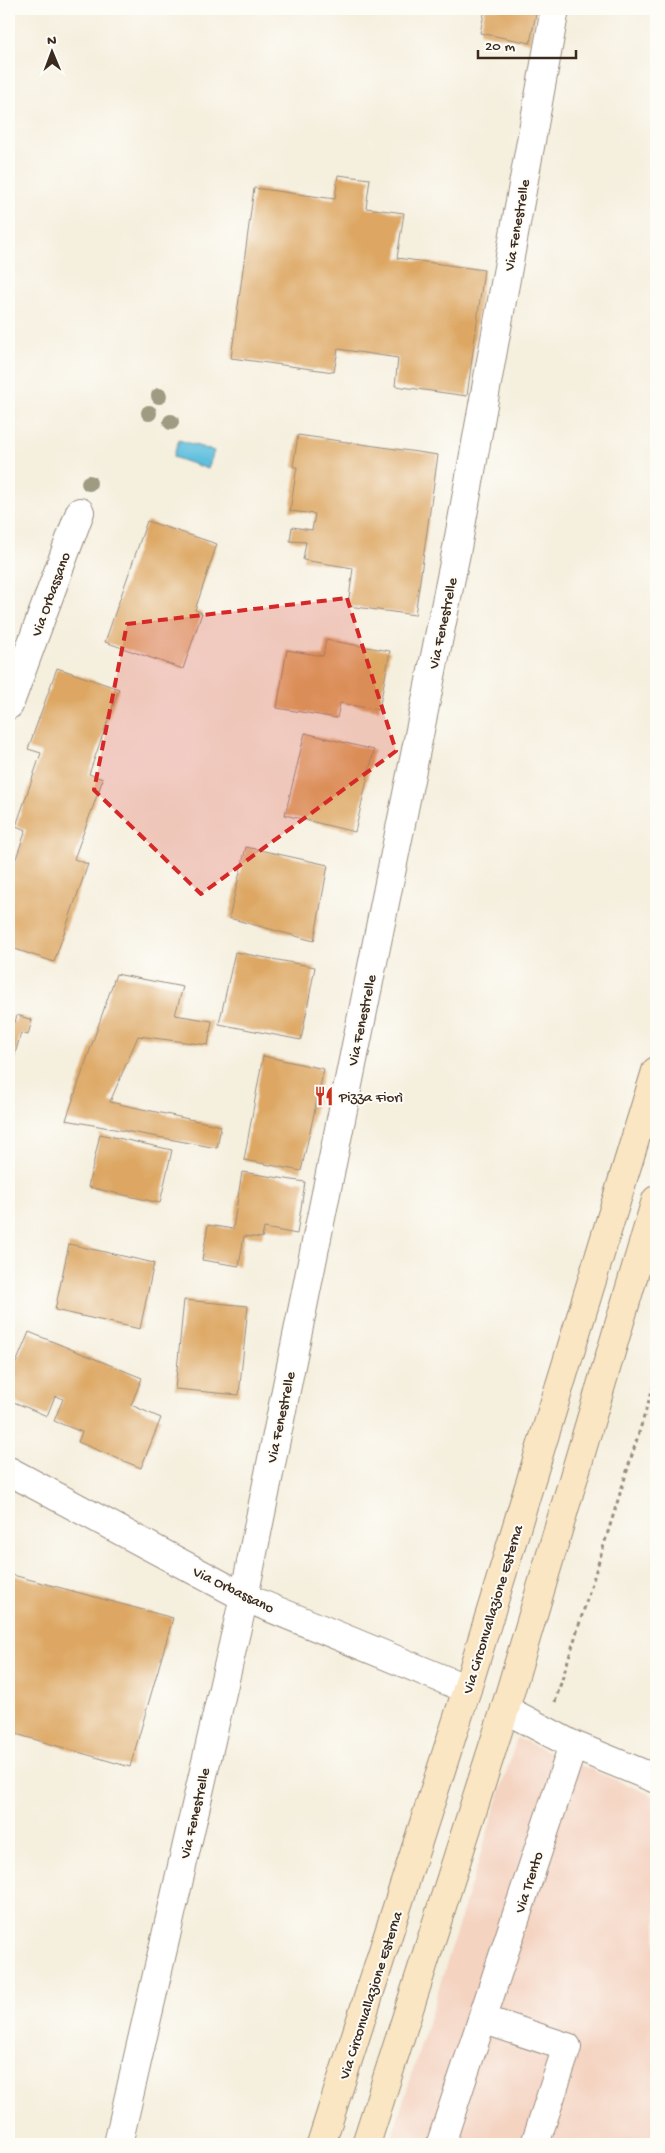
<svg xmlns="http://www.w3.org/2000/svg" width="665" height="2153" font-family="'Gochi Hand',sans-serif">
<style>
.built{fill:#f4d3c1}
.water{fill:#60c0de;stroke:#4e757e}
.building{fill:#dda764}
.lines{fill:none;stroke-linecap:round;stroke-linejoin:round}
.street-casing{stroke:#988c7e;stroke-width:30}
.secondary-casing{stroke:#988c7e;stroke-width:30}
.path{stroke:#988c7e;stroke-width:3;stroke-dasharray:4 4;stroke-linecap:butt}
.street{stroke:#fff;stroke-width:28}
.secondary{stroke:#fbe6c3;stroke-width:28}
.tree{fill:#9f9b82}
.marked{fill:#d62828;fill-opacity:0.2;stroke:#d62828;stroke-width:4;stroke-dasharray:10 6;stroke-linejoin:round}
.labels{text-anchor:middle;stroke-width:4;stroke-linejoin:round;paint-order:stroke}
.street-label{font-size:15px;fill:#3b2a1e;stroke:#fdfcf7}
.poi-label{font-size:15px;fill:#3b2a1e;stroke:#fdfcf7;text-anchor:start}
</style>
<rect width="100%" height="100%" fill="#fdfcf7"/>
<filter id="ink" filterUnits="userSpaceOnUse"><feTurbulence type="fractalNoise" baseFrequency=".02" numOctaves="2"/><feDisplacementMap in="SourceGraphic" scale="10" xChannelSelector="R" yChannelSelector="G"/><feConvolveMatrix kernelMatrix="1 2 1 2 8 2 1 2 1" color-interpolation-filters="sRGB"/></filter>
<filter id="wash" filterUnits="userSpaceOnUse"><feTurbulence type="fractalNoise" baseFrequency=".0096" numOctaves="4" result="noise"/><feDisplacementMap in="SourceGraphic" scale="20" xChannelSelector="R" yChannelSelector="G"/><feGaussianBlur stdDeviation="1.12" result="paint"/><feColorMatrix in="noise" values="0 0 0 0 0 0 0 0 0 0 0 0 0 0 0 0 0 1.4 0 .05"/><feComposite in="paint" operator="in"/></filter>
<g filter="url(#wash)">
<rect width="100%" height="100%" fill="#f5efde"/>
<path class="built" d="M 517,1738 L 656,1797 L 656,2144 L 390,2144 Z"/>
<path class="water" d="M 179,440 L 214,451 L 208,469 L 173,457 Z"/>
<g id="blocks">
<path class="building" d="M 485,9 L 537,9 L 530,43 L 480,33 Z
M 338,175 L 370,179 L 366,208 L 404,213 L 397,258 L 484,270 L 467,396 L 395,386 L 398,358 L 338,349 L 334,372 L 231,358 L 254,188 L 335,199 Z
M 298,435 L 438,455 L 415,615 L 348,606 L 353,568 L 303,560 L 306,542 L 290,541 L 292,527 L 312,530 L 315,514 L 290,511 L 297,467 L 293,467 Z
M 147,521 L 217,544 L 195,610 L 202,613 L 183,669 L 105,642 Z
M 326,640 L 390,651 L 379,710 L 340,703 L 337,718 L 277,708 L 287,650 L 323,656 Z
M 57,668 L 119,689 L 89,774 L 103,779 L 74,859 L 88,864 L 54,962 L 9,947 L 9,878 L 26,830 L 16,826 L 41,753 L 28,749 Z
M 305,733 L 374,750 L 355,832 L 285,815 Z
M 246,847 L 328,865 L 314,941 L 229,918 Z
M 235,952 L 315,967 L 301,1040 L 219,1024 Z
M 116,974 L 183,987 L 175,1015 L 212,1021 L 208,1045 L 138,1036 L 110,1102 L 221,1126 L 217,1148 L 66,1120 Z
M 17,1015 L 32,1020 L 28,1035 L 21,1033 L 9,1075 L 9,1020 L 15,1022 Z
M 263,1056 L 324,1069 L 301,1171 L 244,1160 Z
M 100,1134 L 172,1150 L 160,1203 L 88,1187 Z
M 242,1172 L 305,1182 L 297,1234 L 264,1228 L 262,1238 L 244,1236 L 239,1266 L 202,1260 L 208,1225 L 233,1229 Z
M 69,1244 L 154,1263 L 140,1329 L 55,1310 Z
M 184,1300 L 248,1306 L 239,1395 L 175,1389 Z
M 29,1332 L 142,1378 L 131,1405 L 161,1418 L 141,1468 L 78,1442 L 82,1432 L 54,1421 L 63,1399 L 55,1396 L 47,1416 L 9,1400 L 9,1380 Z
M 9,1574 L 173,1618 L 130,1767 L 9,1732 Z"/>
</g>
</g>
<g filter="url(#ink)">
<use href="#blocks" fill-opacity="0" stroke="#988c7e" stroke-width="1"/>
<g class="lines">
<defs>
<path id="street" d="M 9,705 L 80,512
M 9,1471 L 244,1597 L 467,1689
M 505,1709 L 573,1745 L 656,1779
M 482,2019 L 567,2047 L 535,2144
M 118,2144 L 244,1597 L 457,548 L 555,9
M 444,2144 L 441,2143 L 573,1745"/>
<path id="secondary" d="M 321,2144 L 467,1689 L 656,1071
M 366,2144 L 505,1709 L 656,1200"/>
</defs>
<use href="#street" class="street-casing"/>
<use href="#secondary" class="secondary-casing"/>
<path class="path" d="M 555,1702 L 656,1378"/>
<use href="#street" class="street"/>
<use href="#secondary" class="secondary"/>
</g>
<g class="tree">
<circle cx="159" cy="396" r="8"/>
<circle cx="149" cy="413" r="8"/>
<circle cx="171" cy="422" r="8"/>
<circle cx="89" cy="483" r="8"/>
</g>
</g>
<path class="marked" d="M 347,598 L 396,751 L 201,894 L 94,790 L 127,624 Z"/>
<defs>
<symbol id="restaurant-bare" viewBox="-9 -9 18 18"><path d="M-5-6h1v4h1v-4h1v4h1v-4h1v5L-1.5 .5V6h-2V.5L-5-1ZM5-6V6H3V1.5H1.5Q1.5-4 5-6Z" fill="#c8321e" stroke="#fdfcf7" stroke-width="2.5" paint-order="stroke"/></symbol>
</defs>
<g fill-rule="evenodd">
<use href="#restaurant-bare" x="310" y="1082" width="28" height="28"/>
</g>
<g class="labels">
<g class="street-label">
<text transform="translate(516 225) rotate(-80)" y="5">Via Fenestrelle</text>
<text transform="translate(50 594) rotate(-70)" y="5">Via Orbassano</text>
<text transform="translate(442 623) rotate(-78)" y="5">Via Fenestrelle</text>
<text transform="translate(361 1020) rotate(-78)" y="5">Via Fenestrelle</text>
<text transform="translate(280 1417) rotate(-78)" y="5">Via Fenestrelle</text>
<text transform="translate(234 1589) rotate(26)" y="5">Via Orbassano</text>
<text transform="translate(492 1609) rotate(-73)" y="5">Via Circonvallazione Esterna</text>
<text transform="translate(194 1813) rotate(-77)" y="5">Via Fenestrelle</text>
<text transform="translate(528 1882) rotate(-72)" y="5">Via Trento</text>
<text transform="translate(370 1995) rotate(-72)" y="5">Via Circonvallazione Esterna</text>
</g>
<g class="poi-label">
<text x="339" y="1101">Pizza Fiorì</text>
</g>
</g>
<rect width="665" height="2153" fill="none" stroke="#fdfcf7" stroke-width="30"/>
<g transform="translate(52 52) rotate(359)" stroke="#fdfcf7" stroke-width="4" paint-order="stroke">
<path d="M0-4L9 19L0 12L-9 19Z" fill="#3b2a1e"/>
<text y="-8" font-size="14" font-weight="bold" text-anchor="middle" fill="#3b2a1e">N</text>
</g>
<path d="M478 50v8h98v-8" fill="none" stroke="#3b2a1e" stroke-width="2.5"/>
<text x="485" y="50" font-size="15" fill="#3b2a1e" stroke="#fdfcf7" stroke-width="4" paint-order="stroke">20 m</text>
</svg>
